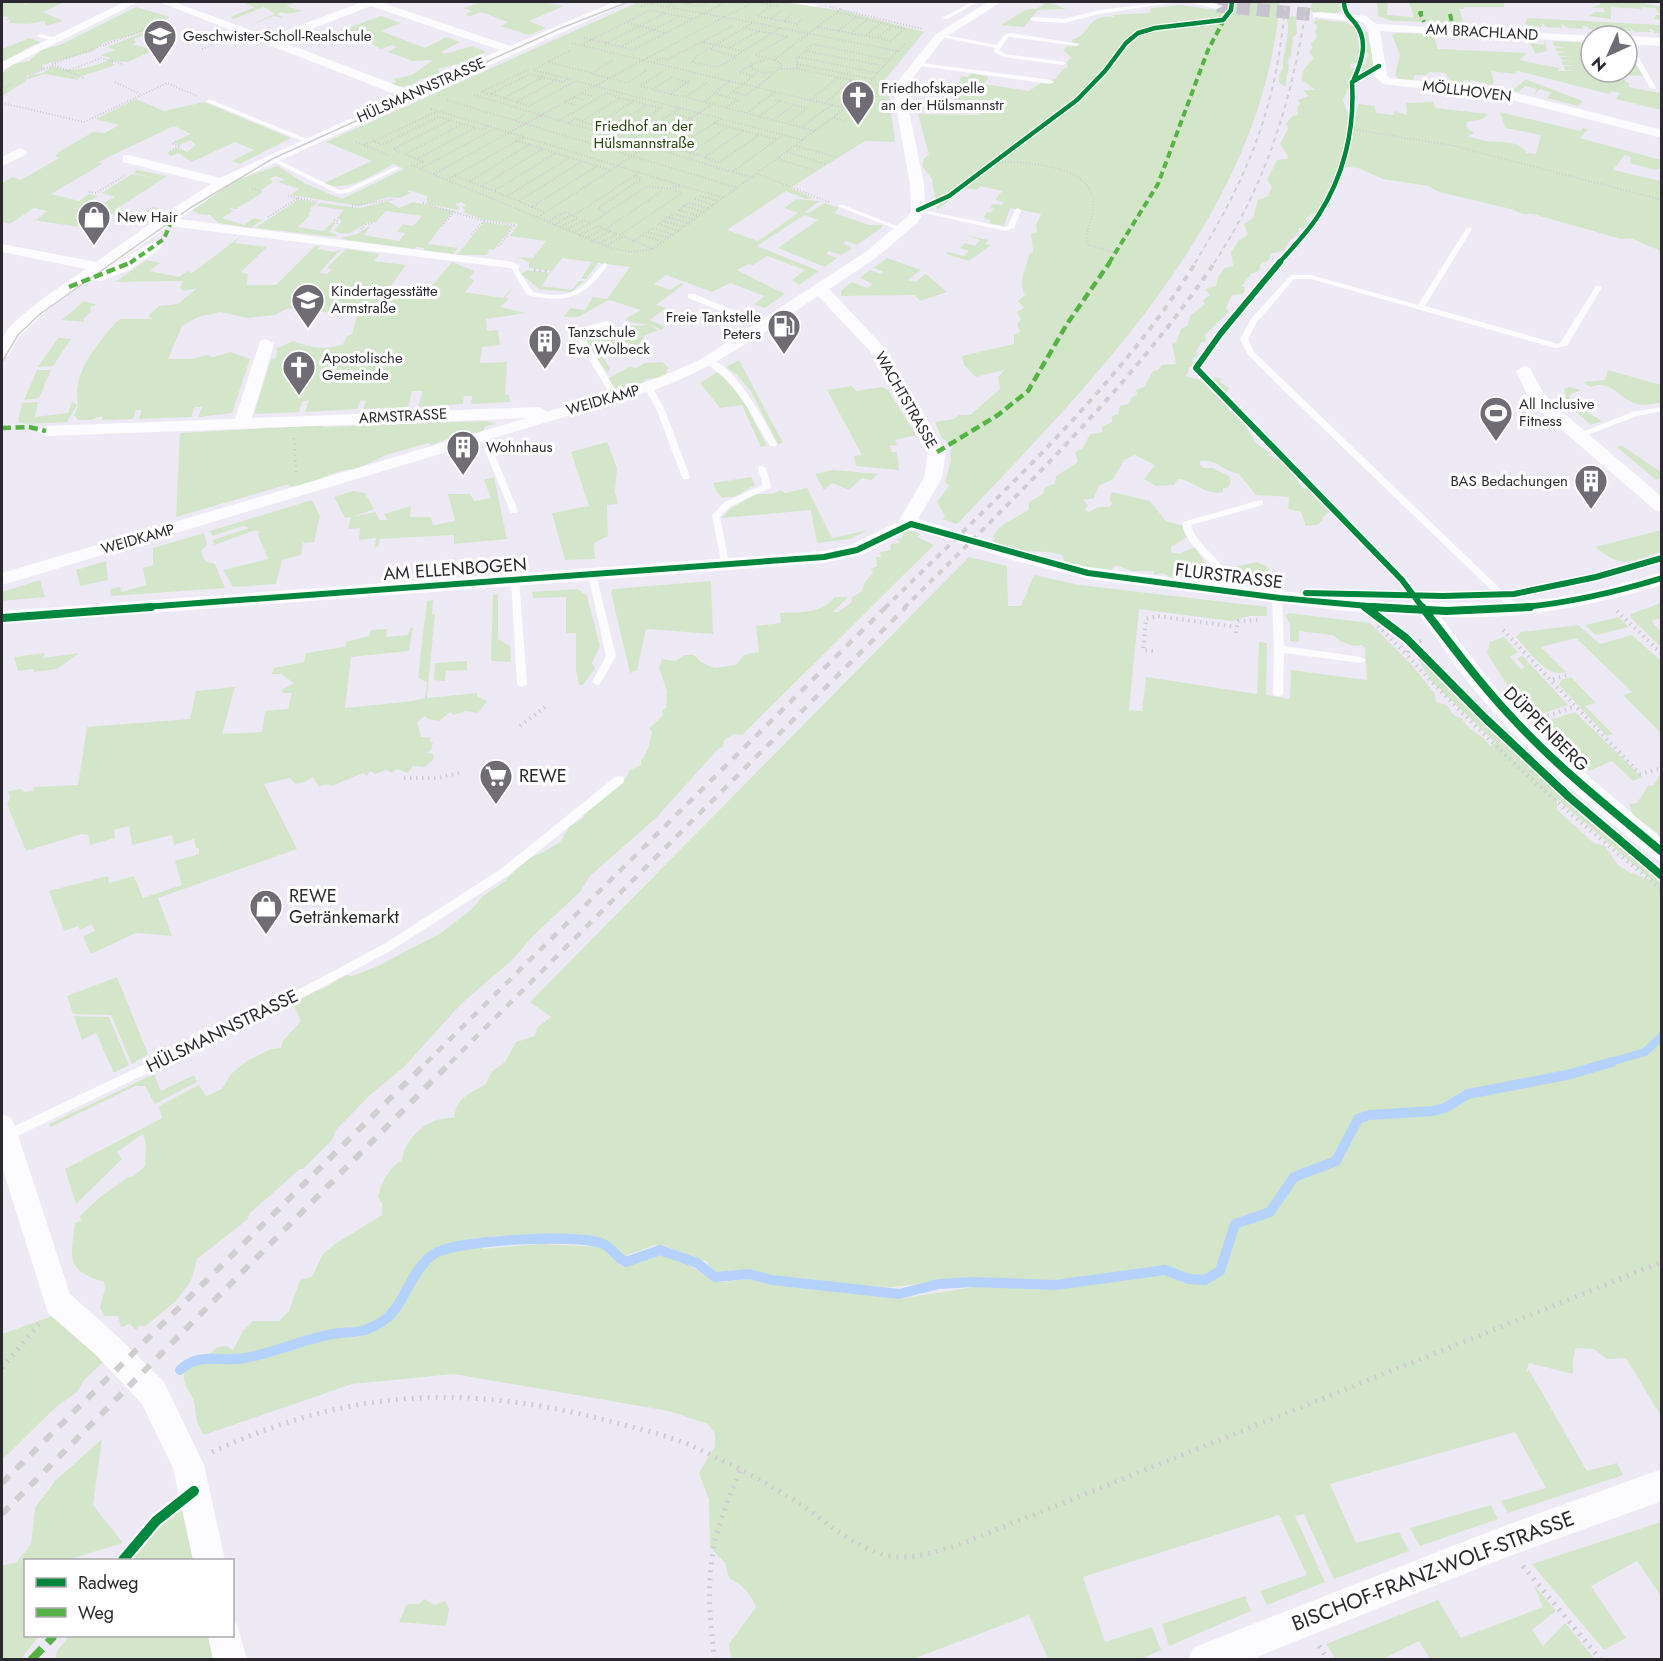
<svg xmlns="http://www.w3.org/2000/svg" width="1663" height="1661" font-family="Jost,sans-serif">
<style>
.green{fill:#d4e6ca;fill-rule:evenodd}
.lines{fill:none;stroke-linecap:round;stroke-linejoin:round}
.stream-far1{stroke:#b4d2fb;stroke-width:8}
.stream{stroke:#b4d2fb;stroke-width:10}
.minor-tunnel{stroke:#c6c3ce;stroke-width:13;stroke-dasharray:13 7;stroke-linecap:butt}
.path-far3{stroke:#cdccd0;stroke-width:2;stroke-dasharray:1 2;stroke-linecap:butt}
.path-far2{stroke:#cdccd0;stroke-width:3;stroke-dasharray:1.5 4;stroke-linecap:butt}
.path-far1{stroke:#cdccd0;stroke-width:4;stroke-dasharray:1.5 4.5;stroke-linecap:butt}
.path{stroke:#cdccd0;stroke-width:5;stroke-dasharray:2 6;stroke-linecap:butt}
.service{fill:#fcfcfe;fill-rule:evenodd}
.minor{fill:#fcfcfe;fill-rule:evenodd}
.tram{stroke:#cfcfd1;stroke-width:1.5}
.rail-far3{stroke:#cfcfd1;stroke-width:2;stroke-dasharray:4.5 4.5;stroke-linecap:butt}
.rail-far2{stroke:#cfcfd1;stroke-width:4;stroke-dasharray:6 6;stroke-linecap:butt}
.rail-far1{stroke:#cfcfd1;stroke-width:4.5;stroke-dasharray:8 8;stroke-linecap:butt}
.rail{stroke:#cfcfd1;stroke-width:6;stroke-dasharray:10 10;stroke-linecap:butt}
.quiet-far2{stroke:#56b246;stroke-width:4;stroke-dasharray:7 4;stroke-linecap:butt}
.quiet-far1{stroke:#56b246;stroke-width:4.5;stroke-dasharray:9 4.5;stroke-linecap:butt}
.quiet{stroke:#56b246;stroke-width:8;stroke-dasharray:16 8;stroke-linecap:butt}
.cycleway-far3-casing{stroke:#fff;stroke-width:7}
.cycleway-far2-casing{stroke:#fff;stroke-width:9}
.cycleway-far1-casing{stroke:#fff;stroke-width:11}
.cycleway-casing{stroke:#fff;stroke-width:14}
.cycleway-far3{stroke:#00873e;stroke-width:4.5}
.cycleway-far2{stroke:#00873e;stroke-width:6}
.cycleway-far1{stroke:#00873e;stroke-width:8}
.cycleway{stroke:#00873e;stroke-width:10}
.labels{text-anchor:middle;stroke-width:6;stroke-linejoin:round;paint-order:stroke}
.far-street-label{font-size:15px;fill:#2b2830;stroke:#fff}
.far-poi-label{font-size:15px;fill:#2b2830;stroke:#fff;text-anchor:start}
.far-park-label{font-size:15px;fill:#29430c;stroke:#fff}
.street-label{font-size:18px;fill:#2b2830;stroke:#fff}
.poi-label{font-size:18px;fill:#2b2830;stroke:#fff;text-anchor:start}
.near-street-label{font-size:21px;fill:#2b2830;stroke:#fff}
</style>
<rect width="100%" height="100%" fill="#edeaf5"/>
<path class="green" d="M 2,2 L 26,2 L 23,5 L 33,2 L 64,2 L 43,12 L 63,21 L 45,26 L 45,21 L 28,24 L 10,23 L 10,20 L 6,20 L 9,17 L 2,16 Z
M 241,2 L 299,2 L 286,6 L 302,11 L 287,14 L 281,12 L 277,14 L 283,18 L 274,16 L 250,25 L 275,14 L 264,7 L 234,19 L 230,17 L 255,7 Z
M 483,2 C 508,2 539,0 564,6 L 529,21 L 546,28 L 529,35 L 501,26 L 508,22 L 481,12 L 471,16 L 465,15 L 472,11 L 463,8 Z
M 639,2 L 781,2 L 845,11 L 924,32 L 878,88 L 889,95 L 895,142 L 865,141 L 790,188 L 814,198 L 806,199 L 786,191 L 727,230 L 758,241 L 798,213 L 784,208 L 796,199 L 820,201 L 805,212 L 809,213 L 825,203 L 839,208 L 834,213 L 869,225 L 883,225 L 881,228 L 857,245 L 846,241 L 843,243 L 853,248 L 841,255 L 829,251 L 826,254 L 837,258 L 825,267 L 778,248 L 818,220 L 804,215 L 757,246 L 819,271 L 799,285 L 792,280 L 805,270 L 770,257 L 767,256 L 753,265 L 749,264 L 737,270 L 785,294 L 765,308 L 754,304 L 765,296 L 730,283 L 712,292 L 666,275 L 654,284 L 670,290 L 681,283 L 684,284 L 656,305 L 666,308 L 650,320 L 665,327 L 661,330 C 649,322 637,326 625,319 L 641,310 L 609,300 L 578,317 L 564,317 L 570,308 L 585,310 L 593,297 L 607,299 L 630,267 L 598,263 L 586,279 L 581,279 L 592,262 L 562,258 L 552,271 L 529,268 L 529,262 L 518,257 L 533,258 L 546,241 L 510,236 L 518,224 L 484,220 L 463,212 L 465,210 L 462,207 L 466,206 L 462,202 L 455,204 L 460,208 L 458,210 L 427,204 L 427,196 L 409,190 L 407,191 L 411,193 L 400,198 L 388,197 L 360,206 L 290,195 L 299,189 L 278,182 L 284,179 L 275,176 L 270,179 L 273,182 L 260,191 L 262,193 L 236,209 L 229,208 L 233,211 L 222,218 L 244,225 L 254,218 L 262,220 L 251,228 L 218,223 L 210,215 L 199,214 L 192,210 L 236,180 L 278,166 L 304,183 L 342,199 L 404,169 L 394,164 C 373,174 347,194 324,183 L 372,161 L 326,142 Z
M 1038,2 L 1048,2 L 1066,9 L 1038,10 L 1024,27 L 1001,25 L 1025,10 L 1038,8 L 1045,4 Z
M 1193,2 L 1280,2 C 1261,215 1095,379 957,524 L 942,519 L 945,516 L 937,502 L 949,486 L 945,482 L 951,460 L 950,451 L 953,446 L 942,438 L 935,422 L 954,419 L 959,415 L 970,415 L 1000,389 L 998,377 L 1004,370 L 976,377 L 964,365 L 962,356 L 1014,344 L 1014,335 L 1020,332 L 1017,324 L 1021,320 L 1017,312 L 1024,308 L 1018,301 L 1025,295 C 1017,281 1027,268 1029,254 L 1033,251 L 1031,234 L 1037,232 L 1036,225 L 1041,214 L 1010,208 L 1004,226 L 989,223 L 991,220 L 983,218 L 987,212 L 991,213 L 993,208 L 990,207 L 993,204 L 1002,205 L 1004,202 L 995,200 L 1002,191 L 980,186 L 977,190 L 965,188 L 937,210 L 932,179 L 922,166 L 924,158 L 929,155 L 918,114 L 979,115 L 981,105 L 953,104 L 961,76 L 968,77 L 972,73 L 989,77 L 984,84 L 1029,91 L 1041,83 L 1055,79 L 1063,69 L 1068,67 L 1067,61 L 1072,58 L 1063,50 L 1066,47 L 1073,46 L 1072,40 L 1082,35 C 1092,23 1094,15 1114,17 L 1113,15 L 1149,13 L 1152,8 L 1181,5 L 1216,10 L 1216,7 Z
M 1312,2 L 1342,2 L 1339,5 L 1342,10 C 1334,17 1318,16 1310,10 Z
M 1377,2 L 1388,2 L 1387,15 L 1414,17 L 1409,2 L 1504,2 L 1504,7 L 1464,7 L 1464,9 L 1459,9 L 1464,23 L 1392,21 L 1378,16 Z
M 1601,2 L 1639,2 L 1661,7 L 1661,20 L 1654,19 L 1656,15 L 1661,15 L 1655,8 L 1642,7 L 1641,9 L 1611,7 L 1611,19 L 1588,16 L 1595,12 L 1605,12 L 1603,8 L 1591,8 L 1600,5 Z
M 136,7 L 170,17 L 149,25 L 151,27 L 146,31 L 103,43 L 91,52 L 42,65 L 45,68 L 24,77 L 43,73 L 52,66 C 58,67 66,71 72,70 C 81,69 105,64 111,58 L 100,55 L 116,50 L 107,47 L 142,33 L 153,38 L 142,36 L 134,39 L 136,42 L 133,45 L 150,48 L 148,53 L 128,62 L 114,61 L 112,63 L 116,65 L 79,77 L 78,80 L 45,74 L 24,80 L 26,81 L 2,96 L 2,73 L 14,64 L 29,61 L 41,50 L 60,45 Z
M 381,16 L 401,23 L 381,31 L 425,48 L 446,37 L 460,42 L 441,52 L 445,54 L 472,46 L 486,52 L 470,61 L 438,69 L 440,73 L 419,80 L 422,82 C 411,84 404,90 392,84 L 396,82 L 394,79 L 412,75 L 433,60 L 413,61 L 388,52 L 397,47 L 392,45 L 381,49 L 359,37 L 346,42 L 341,41 L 357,34 L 345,29 Z
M 1292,16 L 1296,17 L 1297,34 L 1293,37 L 1291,55 L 1287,62 L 1289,66 L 1285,87 L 1279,82 L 1279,75 L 1283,69 C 1282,51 1292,33 1286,17 Z
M 1528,18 L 1661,25 L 1661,33 L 1655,33 L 1652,29 L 1649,29 L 1651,32 L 1636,32 L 1630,28 L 1632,31 L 1598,30 L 1594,26 L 1595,30 L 1589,29 L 1587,26 L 1582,26 L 1584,29 L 1568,28 L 1562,24 L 1562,28 L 1546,27 L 1541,23 L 1542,27 L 1528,26 L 1525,23 Z
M 1321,19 C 1329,22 1337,21 1345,22 C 1362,26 1356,47 1363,59 L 1361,63 L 1350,64 L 1351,68 L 1359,68 L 1366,63 L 1366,58 L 1369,56 L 1365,49 L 1364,31 L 1368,32 L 1369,43 L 1374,46 L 1376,53 L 1385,59 L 1375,70 L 1365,71 L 1349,87 L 1343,100 L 1346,110 L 1355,117 L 1358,104 L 1375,106 L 1376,113 L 1394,115 L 1394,111 L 1407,115 L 1406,103 L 1433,102 L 1435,108 L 1488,114 L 1483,119 L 1467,122 L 1466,127 L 1474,133 L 1467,137 C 1474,137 1480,140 1486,141 C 1499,143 1517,139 1527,153 L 1536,154 L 1541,135 L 1505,128 L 1500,112 L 1580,131 L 1583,128 L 1588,129 L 1580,138 L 1661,160 L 1661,168 L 1655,170 L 1630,163 L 1631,157 L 1625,155 L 1613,170 L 1661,181 L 1661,251 L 1630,238 L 1621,239 L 1533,214 L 1523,214 L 1511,209 L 1439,192 L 1428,186 L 1383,179 L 1358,168 L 1347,167 L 1340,172 L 1343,175 L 1340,183 L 1324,196 L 1331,205 L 1306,218 L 1307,227 L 1299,228 L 1299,233 L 1290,240 L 1283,251 L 1272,253 L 1268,261 L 1261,263 L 1259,271 L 1251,274 L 1242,286 L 1245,288 L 1243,294 L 1232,295 L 1226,308 L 1229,312 L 1205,335 L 1206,341 L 1201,343 L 1196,352 L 1198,356 L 1192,359 L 1194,365 L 1188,368 L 1189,371 L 1185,376 L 1201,380 L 1207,377 L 1220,378 L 1220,382 L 1229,388 L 1225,397 L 1229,411 L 1241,413 L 1251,424 L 1247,428 L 1257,444 L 1272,454 L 1267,454 L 1284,463 L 1304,489 L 1313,486 C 1325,491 1330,500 1329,512 L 1322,518 L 1323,521 L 1316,525 L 1306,526 L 1301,512 L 1288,509 L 1289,497 L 1256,495 L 1239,474 C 1224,472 1217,459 1201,461 L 1199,464 L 1204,468 L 1213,468 L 1229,476 L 1231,482 L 1228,488 L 1223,488 L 1223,492 C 1204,496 1192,479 1178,479 L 1174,485 L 1156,486 L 1144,479 L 1155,465 L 1135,455 L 1124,460 L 1113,479 L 1099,486 L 1094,498 L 1083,500 L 1088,505 L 1085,510 L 1089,512 L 1098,507 L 1110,507 L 1112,503 L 1109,501 L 1112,492 L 1150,501 L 1166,521 L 1184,526 L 1190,535 L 1171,547 L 1171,552 L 1178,554 L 1195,547 L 1209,569 L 1214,572 L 1211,577 L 1180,578 L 1178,582 L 1163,573 L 1155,575 L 1153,571 L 1131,571 L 1116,565 L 1111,571 L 1065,564 L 1063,556 C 1048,547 1014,558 992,540 L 995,539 L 993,536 C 1003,519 1016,520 1029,509 L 1029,502 L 1043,494 L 1045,487 L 1055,484 L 1056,476 L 1075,464 L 1078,462 L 1075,452 L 1083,448 L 1090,434 L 1102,432 L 1102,427 L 1112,422 L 1112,416 L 1118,414 L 1120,406 L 1129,404 L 1132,397 L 1137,395 L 1136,390 L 1144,387 L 1153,371 L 1158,370 L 1162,365 L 1176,364 L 1172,344 L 1176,343 L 1181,329 L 1188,325 L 1190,316 L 1205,304 L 1203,300 L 1210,295 L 1205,289 L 1216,286 L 1218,277 L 1225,268 L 1233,266 L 1231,252 L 1239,240 L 1248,235 L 1244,224 L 1253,218 L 1258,200 L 1268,196 L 1272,187 L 1267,180 L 1277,160 L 1287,159 L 1288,156 L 1280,144 L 1288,129 L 1286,124 L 1292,116 L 1298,115 L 1297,107 L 1300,104 L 1298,100 L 1309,96 L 1303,90 L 1316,90 L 1302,80 C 1301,69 1308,65 1314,58 L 1309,52 L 1313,48 L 1310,44 L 1318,36 L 1315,33 L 1317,26 L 1313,22 Z
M 1396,33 L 1433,34 L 1438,49 L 1526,53 L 1520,60 L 1527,62 L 1535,53 L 1530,43 L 1544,45 L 1545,40 L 1547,51 L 1534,54 L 1528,62 L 1560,68 L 1557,71 L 1576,71 L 1565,70 L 1564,66 L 1578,66 L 1563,65 L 1561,61 L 1574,61 L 1562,60 L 1560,57 L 1571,56 L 1559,56 L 1557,53 L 1568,52 L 1556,51 L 1555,48 L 1566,48 L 1554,46 L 1553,41 L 1591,43 L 1591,72 L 1627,72 L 1627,47 L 1634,60 L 1637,61 L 1635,63 L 1643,76 L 1624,75 L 1622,78 L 1629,84 L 1629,87 L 1661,93 L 1661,110 L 1616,99 L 1620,93 L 1612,91 L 1609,94 L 1518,71 L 1514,74 L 1491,71 L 1494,82 L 1492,85 L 1471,80 L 1471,84 L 1469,84 L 1468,80 L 1463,80 L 1464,83 L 1450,82 L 1446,73 L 1429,72 L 1427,75 L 1415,75 L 1413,80 L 1399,79 L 1395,75 L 1400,55 L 1392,35 Z
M 30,38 L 41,43 C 26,45 15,60 2,61 L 2,49 Z
M 1526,79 L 1530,81 L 1583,101 L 1578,106 L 1547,98 L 1551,93 L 1540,89 L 1534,95 L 1537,89 L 1525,86 L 1519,92 L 1513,90 Z
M 136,99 L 164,111 L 204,102 L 291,138 L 240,164 L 232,161 L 254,150 L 235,142 L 192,162 L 178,153 L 171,156 L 167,153 L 178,148 L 187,152 L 196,145 L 191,140 L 179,145 L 173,142 L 191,134 L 174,126 L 98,162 L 102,164 L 51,194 L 79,201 L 89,194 L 98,196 L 89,202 L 103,203 L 115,197 L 102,193 L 132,174 L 152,177 L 134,173 L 137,170 L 167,176 L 118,208 L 143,214 L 153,207 L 161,209 L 145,221 L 98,211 L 80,227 L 32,220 L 38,219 L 47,211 L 34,208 L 10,224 L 2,222 L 2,183 L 12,177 L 21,180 L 59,158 L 55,156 L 59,152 L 93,132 L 105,133 L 119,125 L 96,119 Z
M 299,199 L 317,203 L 309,209 L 312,210 L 308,214 L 310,215 L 298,227 L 323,231 L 333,222 L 336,222 L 329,232 L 337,235 L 336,237 L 255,228 Z
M 388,201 L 399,208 L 413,202 L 453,211 L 428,244 L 458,248 L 453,254 L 423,250 L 425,248 L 416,247 L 414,249 L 347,240 L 341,238 L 357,234 L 371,225 L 364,235 L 399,241 L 405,233 L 397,232 L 403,224 L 413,226 L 422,216 L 386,211 L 376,222 C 357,221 356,240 334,231 L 342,221 L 337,218 L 344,210 L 316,206 L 320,203 L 360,208 Z
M 484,222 L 513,226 L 494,250 L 489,249 L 487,255 L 457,255 Z
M 965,235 L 988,240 L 985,244 L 991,245 L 969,261 L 946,254 L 948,252 L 964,256 L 969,251 L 960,248 L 965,243 L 975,246 L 980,240 Z
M 241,236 L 235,243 L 267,247 L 241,272 L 248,274 L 247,285 L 276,285 L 315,246 L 320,246 L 318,249 L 334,252 L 341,249 L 319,273 L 327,274 L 332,269 L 327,268 L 346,249 L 380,254 L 374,261 L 406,265 L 388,290 L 415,294 L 421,292 L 425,294 L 452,262 L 474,271 L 470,278 L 474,281 L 465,292 L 503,298 L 517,283 L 505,298 L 509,299 L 500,307 L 526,313 L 486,319 L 487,331 L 498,330 L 500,345 L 482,347 L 480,363 L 507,362 L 505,394 L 509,395 L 510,402 L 471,404 L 472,396 L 464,396 L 463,404 L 418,407 L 423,391 L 412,391 L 408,407 L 363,409 L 366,401 L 361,400 L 357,409 L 305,412 L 309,400 L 302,402 L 299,412 L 254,414 L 271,359 L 276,358 L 277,348 L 294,341 C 309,348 328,351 343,344 L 347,336 L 352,334 L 358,313 L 322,312 L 314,308 L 286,309 L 275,315 L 248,318 L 220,312 L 198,317 L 182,326 L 168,359 L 192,359 L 207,355 L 213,357 L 231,352 L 250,359 L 232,413 L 198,417 L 202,407 L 195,407 L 191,417 L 139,419 L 142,410 L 136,410 L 133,419 L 102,420 L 102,416 L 91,420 L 78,420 L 74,415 C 81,405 75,395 78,384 C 82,361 102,339 116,322 L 121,319 L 153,319 L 148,316 L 159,306 L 178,304 L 197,288 L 184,291 L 180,288 L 183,281 L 115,282 L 147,260 L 160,263 L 150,271 L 179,277 L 187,271 L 192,273 Z
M 887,258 L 921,270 L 908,280 L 915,282 L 926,274 L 947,292 L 920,301 L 915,295 L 841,296 L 841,291 L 852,282 L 867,288 L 873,284 L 860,278 L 870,270 L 882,274 L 884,272 L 874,268 Z
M 527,270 L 550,273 L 542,286 L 572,290 L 579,281 L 584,281 L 571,292 L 539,289 L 521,274 Z
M 84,301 L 97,305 L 90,307 L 91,312 L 83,319 L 85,322 L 62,320 Z
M 649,325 L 658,330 L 643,336 L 644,339 L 639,344 L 648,355 L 634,356 L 626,353 L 631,345 L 626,342 L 612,345 L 609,351 L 601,353 L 610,369 L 607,373 L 585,339 L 631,326 Z
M 58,338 L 71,339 L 53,366 L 38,367 Z
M 739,360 L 783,443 L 778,444 L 750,390 L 737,375 L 726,367 Z
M 662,362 L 669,368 L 666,370 L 667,373 L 659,378 L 646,379 L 642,384 L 636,383 L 633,386 L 613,389 L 607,379 L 629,367 L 636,368 L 645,363 Z
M 37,370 L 51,370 L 39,398 L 24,400 Z
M 1608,370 L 1661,385 L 1661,403 C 1652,403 1643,407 1634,403 C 1617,396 1611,379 1590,387 L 1583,382 L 1605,380 Z
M 719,371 L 743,399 L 767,446 L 761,447 L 742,405 L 720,408 L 700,383 Z
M 852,386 L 856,391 L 882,387 L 888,390 L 916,435 L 895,440 L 897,445 L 890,446 L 892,452 L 897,452 L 899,470 L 856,466 L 854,456 L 862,455 L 827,390 Z
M 1569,387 L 1581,390 L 1569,395 L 1571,402 L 1602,421 L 1591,425 L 1567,404 L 1564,389 Z
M 38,402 L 35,417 L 68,413 L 72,402 L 77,405 L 67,422 L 26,424 L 18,422 L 22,403 Z
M 486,421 L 495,424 L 484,427 L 484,431 L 450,442 L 448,439 L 431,445 L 428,443 L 386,455 L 355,470 C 338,466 306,490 289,486 L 289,484 L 176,517 L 180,433 L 320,425 L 324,427 Z
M 607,442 L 617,468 L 615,492 L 618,504 L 607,505 L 608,536 L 594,543 L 595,559 L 565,560 L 552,513 L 589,506 L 571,452 Z
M 1621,445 L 1661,472 L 1661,478 L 1656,480 L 1617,447 Z
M 833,470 L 878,474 L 871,480 L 862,478 L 849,490 L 832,483 L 824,490 L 815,474 Z
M 494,477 L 507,539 L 454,544 L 454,535 L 380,539 L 378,547 L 375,547 L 376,538 L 359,540 L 360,528 L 348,529 L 351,517 L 345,518 L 334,497 L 353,491 L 365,493 L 374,509 L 353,517 L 375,512 L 380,520 L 387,520 L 384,514 L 411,506 L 410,517 L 431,517 L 433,525 L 455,521 L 448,494 L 470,494 L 474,501 L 491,498 L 484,480 Z
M 751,477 L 755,485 L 736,496 L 723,498 L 717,492 L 713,483 Z
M 807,488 L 832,538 L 868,530 L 850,539 L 817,543 L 811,510 L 722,518 L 729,510 L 755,494 L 772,494 L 781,490 L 785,493 Z
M 312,500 L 320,516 L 314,542 L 303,543 L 301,555 L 282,560 L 276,584 L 233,587 L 223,570 L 268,559 L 258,535 L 260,532 L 256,530 L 214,545 L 213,540 L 249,528 L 243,526 L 212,536 L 210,531 Z
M 910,530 L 920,534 L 917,537 L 934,545 L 742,735 L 734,734 L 724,740 L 723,747 L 718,749 L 656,818 L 590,876 L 580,892 L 534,935 L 511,961 L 461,1004 L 404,1067 L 370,1095 L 336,1130 L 332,1140 L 303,1169 L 300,1169 L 249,1214 L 248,1219 L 197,1259 L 191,1281 L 176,1301 L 144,1327 L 140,1325 L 136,1330 L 130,1324 L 121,1327 L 118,1316 L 104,1316 L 100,1307 L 105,1289 L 104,1282 C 64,1270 71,1257 75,1223 L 81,1221 L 80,1216 L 100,1197 L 128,1177 L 134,1176 L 145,1166 L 146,1144 L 143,1134 L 117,1152 L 122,1159 L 76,1204 L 65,1169 L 162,1118 L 159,1106 L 199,1085 L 206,1096 L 222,1089 L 231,1074 L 247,1061 L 271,1049 L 281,1048 L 283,1041 L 301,1021 L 294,1006 C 302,991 311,994 324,988 C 331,984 338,979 346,975 L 353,976 L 378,966 L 441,933 L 472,909 L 483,896 L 505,881 L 526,859 L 542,853 L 560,842 L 569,827 L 583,818 L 586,810 L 623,783 L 630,770 L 641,765 L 641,760 C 649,752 650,742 652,731 L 649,729 L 663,715 L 662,710 L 666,708 L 667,691 L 659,668 L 662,659 L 675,661 L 685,655 L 694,655 L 701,662 L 714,668 L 736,665 L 744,655 L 759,652 L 756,626 L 781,623 L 780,613 C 800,612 822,614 835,597 L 848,597 L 833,612 L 838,612 L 852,602 L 851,598 L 862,591 L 865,582 L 873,573 L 871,569 L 877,566 L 876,557 L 881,557 L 880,552 L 890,550 L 891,544 L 900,543 L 897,539 L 901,539 L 904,532 Z
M 1661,530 L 1661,552 C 1628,562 1624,570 1595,547 Z
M 204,533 L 207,545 L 201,551 L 205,561 L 215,564 L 225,588 L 111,596 L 110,589 L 120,587 L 122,592 L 146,585 L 143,568 L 153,565 L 153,548 Z
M 969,557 L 1007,566 L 1008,606 L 1021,606 L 1034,575 L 1080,585 L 1267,607 L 1267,616 L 1249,616 L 1232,621 L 1139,609 L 1129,710 L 1142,711 L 1146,677 L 1257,694 L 1259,642 L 1267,643 L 1266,695 L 1290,699 L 1291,670 L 1367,680 L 1365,648 L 1362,645 L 1354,646 L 1340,641 L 1333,635 L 1299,631 L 1299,642 L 1290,641 L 1290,625 L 1286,616 L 1289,613 L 1370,623 L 1412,665 L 1435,694 L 1436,702 L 1447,705 C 1452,712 1451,716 1462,718 C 1468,732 1482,733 1490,746 L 1496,743 L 1432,682 L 1417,657 L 1514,749 L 1527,755 L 1529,768 L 1543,776 L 1661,879 L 1661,1416 L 1626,1358 L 1607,1359 L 1594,1349 L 1576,1348 L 1573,1359 L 1573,1374 L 1529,1363 L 1526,1372 L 1529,1370 L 1587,1471 L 1617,1463 L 1623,1475 L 1508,1513 L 1501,1501 L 1546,1488 L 1515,1432 L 1330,1484 L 1356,1543 L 1399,1532 L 1409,1551 L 1334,1579 L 1304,1514 L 1295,1516 L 1325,1582 L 1267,1605 L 1260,1591 L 1307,1575 L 1279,1515 L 1083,1577 L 1105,1642 L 1152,1627 L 1161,1650 L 1141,1659 L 1048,1659 L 1029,1615 L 913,1659 L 731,1659 L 729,1644 L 756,1607 C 750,1593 743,1585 729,1578 L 725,1563 L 710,1547 L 709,1500 L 699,1473 L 715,1446 L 715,1434 L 708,1424 L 669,1411 L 454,1374 L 352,1384 L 204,1435 C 197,1424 196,1420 195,1407 C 194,1389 171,1383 194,1358 L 204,1360 L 217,1347 L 227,1346 L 233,1350 L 243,1331 L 253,1321 L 279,1321 L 289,1311 L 300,1280 L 312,1277 L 323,1254 L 335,1244 L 382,1215 L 382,1203 L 378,1197 C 381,1182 389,1168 402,1160 C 405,1136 431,1116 454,1118 C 457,1097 470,1093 486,1084 L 491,1072 L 505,1062 L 516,1042 L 535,1036 L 537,1028 L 551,1017 L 530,1002 ZM 1557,799 L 1653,881 L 1629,872 L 1618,865 L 1605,846 L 1594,843 L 1557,810 ZM 554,1234 L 611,1244 L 623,1257 L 654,1245 L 665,1246 L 705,1261 L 717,1273 L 743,1270 L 789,1278 L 883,1288 L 973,1278 L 974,1287 L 898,1299 L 748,1279 L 723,1282 L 713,1280 L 684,1262 L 658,1254 L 627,1267 L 620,1265 L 601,1247 L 540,1244 L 482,1249 L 491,1236 Z
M 106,561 L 108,580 L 80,586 L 76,570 Z
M 1257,562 L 1266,566 L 1272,573 L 1268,579 L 1262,579 L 1261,584 L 1248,583 L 1243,586 L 1235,586 L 1226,572 L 1230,571 L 1229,568 Z
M 40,580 L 45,597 L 2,601 L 2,592 Z
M 711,581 L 713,634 L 646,629 L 637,670 L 630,673 L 611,592 L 613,589 Z
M 578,589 L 587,596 L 600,646 L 592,663 L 595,669 L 583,685 L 579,685 L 576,670 L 576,633 L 566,633 L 566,597 L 533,598 L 532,592 Z
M 498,594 L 498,639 L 510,646 L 511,662 L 491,661 L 493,595 Z
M 433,600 L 432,614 L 435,614 L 427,698 L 477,693 L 477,696 L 487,701 L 478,713 L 466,711 L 454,715 L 450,712 L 439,721 L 428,719 L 425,716 L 417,722 L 421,737 L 431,738 L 429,741 L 433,743 L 431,750 L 427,753 L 433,754 L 434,759 L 425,767 L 413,766 L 408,773 L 397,769 L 392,773 L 386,770 L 375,774 L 370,771 L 367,776 L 363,773 L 332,786 L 326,784 L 319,787 L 313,777 L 305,782 L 295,784 L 290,778 L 264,784 L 297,849 L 158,898 L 172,936 L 136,933 L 91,954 L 83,936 L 95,931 L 92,924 L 80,930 L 78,926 L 64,931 L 49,891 L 108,876 L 109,883 L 134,876 L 143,898 L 182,885 L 175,861 L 199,854 L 199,848 L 196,848 L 194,839 L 174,845 L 172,835 L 132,845 L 129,826 L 114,830 L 115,838 L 90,845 L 88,835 L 82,834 L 26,851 L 7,804 L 10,798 L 8,791 L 21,789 L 25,792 L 33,791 L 34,787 L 78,785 L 87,727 L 190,719 L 196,691 L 235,687 L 222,734 L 262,732 L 265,711 L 288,709 L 292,693 L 282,693 L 283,689 L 294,683 L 281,674 L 272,674 L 274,668 L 304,662 L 306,653 L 345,647 L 346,642 L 369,636 L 371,630 L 387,629 L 386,637 L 408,635 L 410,628 L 413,627 L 409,651 L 351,657 L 345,708 L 414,701 L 425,698 L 427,683 L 418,677 L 427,601 Z
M 1661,603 L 1661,618 L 1651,621 L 1661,632 L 1661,647 L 1630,617 L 1631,614 Z
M 1619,617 L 1629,627 L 1596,635 L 1585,625 Z
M 1578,625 L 1600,644 L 1632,635 L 1661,661 L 1661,733 L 1623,695 L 1632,692 L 1576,638 L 1541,647 L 1566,672 C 1547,679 1528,650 1516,637 L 1521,632 Z
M 1504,637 L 1518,652 L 1510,657 L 1521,669 L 1525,667 L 1517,659 L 1522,655 L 1568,705 L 1533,717 L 1509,688 L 1487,653 L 1490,642 Z
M 45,653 L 43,658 L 79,653 L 57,669 L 34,672 L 34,669 L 18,671 L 14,657 Z
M 467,661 L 467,670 L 446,671 L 445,681 L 434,680 L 435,663 Z
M 1571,677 L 1596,703 L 1585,706 L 1613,734 L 1607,736 L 1559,685 L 1561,680 Z
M 1575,712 L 1642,777 L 1633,781 L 1612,761 L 1589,771 L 1538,724 Z
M 1661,773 L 1661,849 L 1658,833 L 1634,817 L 1629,804 L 1637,803 L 1648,786 L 1654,785 Z
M 117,977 L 148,1054 L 132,1064 L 111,1015 L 73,1014 L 67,996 Z
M 74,1016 L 109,1017 L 129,1065 L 114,1073 L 96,1033 L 82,1040 Z
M 154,1074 L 161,1091 L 194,1075 L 197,1082 L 155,1104 L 145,1086 L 135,1086 L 51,1127 L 49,1124 Z
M 58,1314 L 107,1358 L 84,1380 L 77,1392 L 56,1407 L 2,1460 L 2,1334 Z
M 102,1439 L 93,1505 L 123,1543 L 67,1560 L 26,1560 L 26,1636 L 39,1636 L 21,1659 L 2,1659 L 2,1565 L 16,1563 L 31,1544 L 35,1508 L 55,1481 Z
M 191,1502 L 203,1560 L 129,1560 L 170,1513 Z
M 1491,1505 L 1498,1519 L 1420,1546 L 1410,1528 Z
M 1661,1522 L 1661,1596 L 1637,1561 L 1591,1586 L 1626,1638 L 1604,1650 L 1532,1564 Z
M 1534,1585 L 1556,1611 L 1532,1630 L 1543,1646 L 1565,1623 L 1595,1659 L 1430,1659 L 1419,1641 L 1383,1659 L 1336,1659 L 1326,1644 L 1438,1600 L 1461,1638 L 1543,1607 Z
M 1245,1596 L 1251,1611 L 1169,1646 L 1162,1624 Z
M 424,1599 L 435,1605 L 445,1601 L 449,1609 L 446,1626 L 399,1622 L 407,1604 L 419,1604 Z
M 69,1636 L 219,1636 L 224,1659 L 55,1660 L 57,1651 Z"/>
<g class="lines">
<path class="stream-far1" d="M 1607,1063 L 1645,1052 L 1662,1036"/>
<path class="stream" d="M 180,1370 C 201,1351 220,1363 245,1358 C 275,1353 303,1339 333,1334 C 344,1332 354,1333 365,1330 C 403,1317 401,1290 423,1264 C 427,1259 432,1255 437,1252 C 464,1240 573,1234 601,1243 C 612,1246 615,1258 626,1262 L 660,1250 L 697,1263 L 715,1277 L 749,1274 L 772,1280 L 899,1294 L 939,1284 L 973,1282 L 1056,1285 L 1165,1270 L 1189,1279 L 1205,1280 L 1220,1271 L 1235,1224 L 1270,1212 L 1294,1177 L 1336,1161 L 1358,1119 L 1369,1115 L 1433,1111 L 1445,1108 L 1468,1094 L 1567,1075 L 1612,1062"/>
<path class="minor-tunnel" d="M 1217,6 L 1317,15"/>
<path class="path-far3" d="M 678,2 L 688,4
M 692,2 L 688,4 L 701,6 L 709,2
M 755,2 L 779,6
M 651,4 L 723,17
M 641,6 L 655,2
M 666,7 L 676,2
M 830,7 L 922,29
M 782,10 L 771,19 L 784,21 L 791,15
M 837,12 L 904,29 L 891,41 L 877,38
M 665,13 L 606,43 L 620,47 L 680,16 L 693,19
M 771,19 L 757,16 L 772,5
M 785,21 L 797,24 L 802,19
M 628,23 L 665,33
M 732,26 L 702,42 L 729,48 L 759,31 L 745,28
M 818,27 L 838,31 L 857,16
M 759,31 L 787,36
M 839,31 L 851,33 L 868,19
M 852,34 L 865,36 L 881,23
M 788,36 L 755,55 L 774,60 L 842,8
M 866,36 L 877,38 L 892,26
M 584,38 L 606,43
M 572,43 L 729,81 L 704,102
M 581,45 L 650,10 L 679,16
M 622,47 L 633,50 L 726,2
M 729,48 L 742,51
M 202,49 L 221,42
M 711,49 L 736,57 L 718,67 L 692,62 L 697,56 L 752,23
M 806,51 L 884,66
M 898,51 L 905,43
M 736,56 L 780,28
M 799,57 L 878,73
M 764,60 L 752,64 L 751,68 L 763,73 L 776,72 L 782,65 L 775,60
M 549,62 L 627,83 L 646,71
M 654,62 L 662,58 L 668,59 L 702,42
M 52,64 L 169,21
M 52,64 L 84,78
M 797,64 L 872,79
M 751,65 L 739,72 L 753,76
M 781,69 L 798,69
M 67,71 L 101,58 L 123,64
M 591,73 L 614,60
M 30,75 L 54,65
M 570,79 L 533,70 L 571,50
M 556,80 L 517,102 L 529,106 L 576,81 L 595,86 L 724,17
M 851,80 L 868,83
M 729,81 L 757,87 L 746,95 L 733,92
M 115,82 L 140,94
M 707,83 L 685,97 L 815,131
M 757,87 L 776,72
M 653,89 L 672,77 L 688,82 L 670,94 L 640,86 L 663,71
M 2,90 L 12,83
M 775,92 L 832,105 L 801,127
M 582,93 L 592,96
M 714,93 L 726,97 L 758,72
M 491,94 L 481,92 L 529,69
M 671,94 L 685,97
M 474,95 L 541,115 L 595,86 L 803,140
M 574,97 L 585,100
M 504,98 L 491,94 L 530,74 L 563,82 L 569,79
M 447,100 L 738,188
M 775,100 L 807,108 L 788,123
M 811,100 L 837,78
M 517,102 L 504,98 L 543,77
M 565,102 L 575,105
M 2,103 L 84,122 L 167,83 L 197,96
M 825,103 L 851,80 L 798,69 L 797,58 L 813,44 L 890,60
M 832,105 L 846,108
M 726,107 L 739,100 L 727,97
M 431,109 L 488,126 L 481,130 L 475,128
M 674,113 L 692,119
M 747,113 L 775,92 L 757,87
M 760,116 L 780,101
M 834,118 L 847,122
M 721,119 L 675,148 L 690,153 L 728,127
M 515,120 L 524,115
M 560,120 L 607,93 L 620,98
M 773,120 L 793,106
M 582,121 L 620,98 L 634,101
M 569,123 L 574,119 L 622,133 L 661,108 L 647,105 L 609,129
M 714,123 L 776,139
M 595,125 L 634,101 L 646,105
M 488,126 L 524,137 L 517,141 L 556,153
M 1351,129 L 1455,146 L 1662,200
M 524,137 L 679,185 L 668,189 L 648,186 L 606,213 L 598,208 L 641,179 L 634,176 L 639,173
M 374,141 L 438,111
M 630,141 L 732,172 L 783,135
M 356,142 L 388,155
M 364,145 L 373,141 L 382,145 L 438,117 L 450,120
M 796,146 L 835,157
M 170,151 L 180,146 L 171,143
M 400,152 L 393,149 L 450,120 L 462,124
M 787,152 L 825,164
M 556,153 L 597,166 L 532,207 L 494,191 Z
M 690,153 L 705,157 L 743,131
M 706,158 L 719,163
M 778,159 L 814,170
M 996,161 C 1022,163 1086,163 1093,198 C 1095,209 1088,228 1086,240 L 1089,245 L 1117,253
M 720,162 L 759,135
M 411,165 L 611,248 L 632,252 L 653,249 L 634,241 L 642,235 L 664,242
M 414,166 L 423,162 L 405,154 L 463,124 L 475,128 L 417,159
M 597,166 L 612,171
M 420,169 L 496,128
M 733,172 L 753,178
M 434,174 L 541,115 L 630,141 L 680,108
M 758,174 L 829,202
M 455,176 L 494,191
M 447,180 L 517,141
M 470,181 L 530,144
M 679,185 L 725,198
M 482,186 L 542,149
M 252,188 L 263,192
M 89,192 L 96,193 L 124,176
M 507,196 L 569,158
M 700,196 L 719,201
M 298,198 L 318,202
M 695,199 L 714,205
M 519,201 L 582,161
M 423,203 L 484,221 L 470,236
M 352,206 L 394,199
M 684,206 L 679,210 L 699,216
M 532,207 L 546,213
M 704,212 L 684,206 L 689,203 L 710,209
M 573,216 L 634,176
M 268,217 L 298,198 L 288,196
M 538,217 L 713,104
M 669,217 L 674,214 L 695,220
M 334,220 L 338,221 L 336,225
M 664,220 L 668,217 L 690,224
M 484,221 L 515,225 L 499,246
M 547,222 L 565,212 L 578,218
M 554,225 L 571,215
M 442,226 L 455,211
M 560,227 L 578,218
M 361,229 L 366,224 L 374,223
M 606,229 L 662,191
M 566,230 L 584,220 L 591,223 L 606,214
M 648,231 L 653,228 L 674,235
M 679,231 L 658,224 L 663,221 L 685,227
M 573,233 L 591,223
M 579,235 L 598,226 L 610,231
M 620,235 L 682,193 L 673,190
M 643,235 L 647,232 L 669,238
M 586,238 L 603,229
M 592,241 L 610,231 L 617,234
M 599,243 L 617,234
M 606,246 L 624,236 L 634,241
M 653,249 L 846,108 L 898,51 L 724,17 L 754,2"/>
<path class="path-far2" d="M 534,270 L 551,272
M 294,438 L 296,473"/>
<path class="path-far1" d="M 1617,611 L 1662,654
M 1378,626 L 1407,655
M 1503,630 L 1640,774 L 1662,768
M 1236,633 L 1238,621 L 1259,620
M 1421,641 L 1410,645 L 1407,655 C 1485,741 1571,817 1662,889
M 1153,651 L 1143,650 L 1146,619 L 1157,616 L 1236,627
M 1553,679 L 1568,675
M 1542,718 L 1575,706
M 520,726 L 545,707
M 404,778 L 438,778 L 459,773"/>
<path class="path" d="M 2,1368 L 39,1324
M 212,1452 C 347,1390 462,1383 605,1420 C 634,1428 665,1434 692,1446 C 730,1463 766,1482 800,1504 C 829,1523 855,1549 890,1556 C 915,1560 938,1551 961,1544 L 1662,1262
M 1523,1566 L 1601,1660
M 1319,1646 L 1328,1660
M 715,1660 C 704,1584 708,1542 740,1471"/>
<path class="service" d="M 790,2 L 801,2 L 818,5 L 815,7 Z
M 972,2 L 978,2 L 947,19 L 942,18 Z
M 1166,2 L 1177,2 L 1099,14 L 1064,23 L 1033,21 L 1030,19 L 1033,17 L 1064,19 L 1099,10 Z
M 1011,33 L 1080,44 L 1077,46 L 1011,37 L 1008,37 L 999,50 L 1005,54 L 1065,62 L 1065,64 L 1063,65 L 1004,57 L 994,52 L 995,48 L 937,36 L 940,34 L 997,45 L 1004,35 Z
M 40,34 L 57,38 L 58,39 L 55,41 L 38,37 L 37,36 Z
M 1627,40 L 1630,42 L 1656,88 L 1655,89 L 1650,88 L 1627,47 Z
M 915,62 L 1051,80 L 1054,82 L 1051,84 L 913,65 L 913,63 Z
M 209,99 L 309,140 L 310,141 L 305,142 L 207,102 L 207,100 Z
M 268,157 L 272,157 L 339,190 L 347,189 L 395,167 L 400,168 L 350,192 L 338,194 L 268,159 Z
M 839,205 L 843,205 L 906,230 L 901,231 L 839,207 Z
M 1018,208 L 1021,210 L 1014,228 L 1005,231 L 915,211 L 918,209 L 1005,227 L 1008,226 L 1015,210 Z
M 1469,227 L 1472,229 L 1425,306 L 1558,344 L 1561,342 L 1596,286 L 1600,286 L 1602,287 L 1567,346 L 1555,348 L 1311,279 L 1294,279 L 1257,322 L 1248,339 L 1254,352 L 1280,377 L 1518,606 L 1520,608 L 1518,610 L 1512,610 L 1274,381 L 1248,355 L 1240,339 L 1251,319 L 1290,276 L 1292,275 L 1311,275 L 1418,305 L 1466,229 Z
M 605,263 L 608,265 L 607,266 C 584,298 566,304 527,295 L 510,266 L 515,265 L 533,292 C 554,297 572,297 588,281 C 594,275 598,267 605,263 Z
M 688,294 L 694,294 L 768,325 L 761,327 L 688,298 Z
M 607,321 L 611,323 L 610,325 L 585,332 L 582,334 L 619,396 L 615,398 L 611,396 L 574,334 L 579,328 Z
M 706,359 C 732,358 766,424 777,444 L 776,446 L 770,446 C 750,413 739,386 706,363 Z
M 645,385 L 651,385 L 664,408 L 690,477 L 689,479 L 683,479 L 682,477 L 656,408 L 644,387 Z
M 1662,407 L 1662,411 L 1637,416 L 1582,437 L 1576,437 L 1575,435 L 1632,412 Z
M 480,434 L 483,434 L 487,436 L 518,511 L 517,513 L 511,513 L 510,511 L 479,436 Z
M 759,466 L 762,466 L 766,468 L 771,486 L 770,488 L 731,506 L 720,516 L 729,564 L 725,567 L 722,566 L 712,515 L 725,502 L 763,485 L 758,468 Z
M 1260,500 L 1263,501 L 1263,505 L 1191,525 C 1194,539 1208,550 1217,560 C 1226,570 1233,580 1238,592 L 1234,595 L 1231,594 C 1227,587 1224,580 1219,573 C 1207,558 1186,544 1182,524 L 1183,522 Z
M 592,571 L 596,574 L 616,656 L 600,684 L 597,685 L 592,682 L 606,656 L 588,574 Z
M 515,576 L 519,579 L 527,684 L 522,687 L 517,684 L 511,579 Z
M 1277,595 L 1282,598 L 1284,646 L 1361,657 L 1366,660 L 1364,662 L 1361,663 L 1284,653 L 1283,694 L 1281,696 L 1275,696 L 1273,694 L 1274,649 L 1272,598 Z
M 619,776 L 623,777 L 624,780 L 623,783 L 509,875 L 392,950 L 289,1005 L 9,1140 L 5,1142 L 2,1140 L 2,1132 L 281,999 L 384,944 L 501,869 L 615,777 Z"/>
<path class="minor" d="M 124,2 L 138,2 L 2,70 L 2,62 Z
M 159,2 L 174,2 L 269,37 L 362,2 L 380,2 L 510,46 L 614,2 L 629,2 L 235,181 L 179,219 L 513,262 L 520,266 L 518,269 L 169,226 L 108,268 C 122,262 148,239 161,242 L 163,245 L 161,248 L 131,269 L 101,281 L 90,280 L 50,307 L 19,337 L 8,356 L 2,358 C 2,352 0,344 2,339 C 11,317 66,283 86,269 L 2,252 L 2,244 L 96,262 L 158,218 L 211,184 L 123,162 L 123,156 L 128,155 L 220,178 L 400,96 ZM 371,6 L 500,50 L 411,91 L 280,41 Z
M 988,2 L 1001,2 L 944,38 L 907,85 L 907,101 L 924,184 L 925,211 L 917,223 L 877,257 L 829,289 L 883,346 L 946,452 L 942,478 L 918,519 L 1033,554 L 1088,567 L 1280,591 L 1390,602 L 1501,603 L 1555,598 L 1607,588 L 1662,572 L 1662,585 C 1590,607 1517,620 1441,617 L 1497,690 L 1537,732 L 1662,839 L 1662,861 L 1654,858 C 1594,809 1533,759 1483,700 C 1460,674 1441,644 1420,616 L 1335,610 L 1088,579 L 1020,562 L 917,530 L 906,531 L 864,554 L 824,563 L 2,624 L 2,611 L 824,551 L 851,545 L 898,522 L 924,478 L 928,452 L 870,351 L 818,296 C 765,331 714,369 654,390 L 2,585 L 2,573 L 527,418 L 46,436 L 37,431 L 46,426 L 235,419 L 260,341 L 266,339 L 274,344 L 252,418 L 539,407 L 547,412 C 600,396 654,383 703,358 L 867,251 L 907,217 L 911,211 L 910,184 L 895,101 L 895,85 L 936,34 Z
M 1186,2 L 1210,2 L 1223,6 L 1217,9 Z
M 1317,12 L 1366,16 L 1376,24 L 1595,36 L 1591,36 L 1591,42 L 1380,31 L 1387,75 L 1390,78 L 1504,90 L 1662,130 L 1662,138 L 1504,98 L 1383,84 L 1375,77 L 1368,29 L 1363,22 L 1313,17 L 1313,13 Z
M 1627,36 L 1662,38 L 1662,46 L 1627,44 Z
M 20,148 L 27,152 L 25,155 L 2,166 L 2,157 Z
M 1524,366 L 1530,368 L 1543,392 L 1553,404 L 1662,497 L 1662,512 L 1656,511 L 1541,412 L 1527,394 L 1516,371 Z
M 2,1114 L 11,1118 L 15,1126 L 70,1294 L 117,1336 L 164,1382 L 204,1465 L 225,1560 L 193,1560 L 173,1468 L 142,1404 L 97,1356 L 48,1313 L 2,1167 Z
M 1662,1469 L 1662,1501 L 1504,1558 L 1249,1660 L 1188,1660 L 1193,1648 L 1205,1643 L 1504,1526 Z
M 232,1622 L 237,1624 L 247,1660 L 213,1660 L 208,1636 L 232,1636 Z"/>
<path class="tram" d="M 2,362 L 18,335 L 40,314 L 190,208 L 272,159 L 559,29 L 628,2"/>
<path class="rail-far3" d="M 1195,263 C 1226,212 1254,159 1269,101 C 1278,69 1282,35 1286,2
M 1214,263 C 1267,184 1293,96 1307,2"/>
<path class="rail-far2" d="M 885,608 C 991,503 1117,390 1196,262
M 904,608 C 1013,499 1128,391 1215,262"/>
<path class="rail-far1" d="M 426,1063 L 886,607
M 450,1063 L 906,607"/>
<path class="rail" d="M 2,1483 L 427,1062
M 2,1514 L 451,1062"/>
<path class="quiet-far2" d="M 1423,13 L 1420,13 L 1424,22
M 1450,14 L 1452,23
M 130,263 L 164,239 L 171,222
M 1109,263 L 1158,184 L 1208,50 L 1225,18"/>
<path class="quiet-far1" d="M 69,287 L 132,262
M 2,428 L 29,427 L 46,431
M 937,452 L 998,415 L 1028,391 L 1067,324 L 1110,262"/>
<path class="quiet" d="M 31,1660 L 54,1636"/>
<defs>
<path id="cycleway-far3" d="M 1344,2 C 1344,12 1349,16 1355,23 C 1369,40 1362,61 1354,79
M 918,210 L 949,196 L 1077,100 L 1105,71 L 1126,43 L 1138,33 L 1155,28 L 1223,20 L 1231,10 L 1232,2
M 1279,263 C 1292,248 1307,233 1318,216 C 1344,176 1355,129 1352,82 L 1379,66"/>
<path id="cycleway-far2" d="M 1280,262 L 1221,333 L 1196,368 L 1402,580 L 1423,608
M 1306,593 L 1443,596 L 1514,594 L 1596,577 L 1662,558
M 1365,607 L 1367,608
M 131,608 L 824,557 L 857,550 L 911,524 L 1088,573 L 1280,598 L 1390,608
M 1514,608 C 1565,604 1613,593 1662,578"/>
<path id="cycleway-far1" d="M 1365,607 L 1406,638 L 1485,718 L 1569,797 L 1662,876
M 1372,607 L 1446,611 L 1530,607
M 1422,607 C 1453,647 1483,688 1518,724 C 1562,771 1613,811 1662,852
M 2,618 L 151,607"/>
<path id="cycleway" d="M 123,1560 L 156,1521 L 194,1491"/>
</defs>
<use href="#cycleway-far3" class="cycleway-far3-casing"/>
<use href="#cycleway-far2" class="cycleway-far2-casing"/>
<use href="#cycleway-far1" class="cycleway-far1-casing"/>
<use href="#cycleway" class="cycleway-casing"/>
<use href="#cycleway-far3" class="cycleway-far3"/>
<use href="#cycleway-far2" class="cycleway-far2"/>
<use href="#cycleway-far1" class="cycleway-far1"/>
<use href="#cycleway" class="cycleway"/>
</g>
<defs>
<symbol id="school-pin" viewBox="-11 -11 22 30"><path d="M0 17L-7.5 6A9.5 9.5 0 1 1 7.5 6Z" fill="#6f6c75" stroke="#fff"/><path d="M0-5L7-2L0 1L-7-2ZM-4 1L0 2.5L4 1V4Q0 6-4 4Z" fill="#fff"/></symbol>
<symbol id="church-pin" viewBox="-11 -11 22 30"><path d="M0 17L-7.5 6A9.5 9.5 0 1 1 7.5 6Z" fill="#6f6c75" stroke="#fff"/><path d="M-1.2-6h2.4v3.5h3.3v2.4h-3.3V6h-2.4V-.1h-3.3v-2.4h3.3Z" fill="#fff"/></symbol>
<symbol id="shop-pin" viewBox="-11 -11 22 30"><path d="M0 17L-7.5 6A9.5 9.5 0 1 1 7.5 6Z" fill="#6f6c75" stroke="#fff"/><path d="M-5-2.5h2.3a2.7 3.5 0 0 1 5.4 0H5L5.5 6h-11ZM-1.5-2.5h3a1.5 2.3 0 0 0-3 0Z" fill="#fff"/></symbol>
<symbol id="fuel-pin" viewBox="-11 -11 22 30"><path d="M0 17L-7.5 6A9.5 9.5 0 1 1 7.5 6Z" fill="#6f6c75" stroke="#fff"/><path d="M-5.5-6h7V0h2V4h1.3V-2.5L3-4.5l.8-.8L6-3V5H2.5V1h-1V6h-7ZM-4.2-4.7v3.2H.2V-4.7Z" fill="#fff"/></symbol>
<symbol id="building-pin" viewBox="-11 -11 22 30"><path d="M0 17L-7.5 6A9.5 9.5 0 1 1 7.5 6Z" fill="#6f6c75" stroke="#fff"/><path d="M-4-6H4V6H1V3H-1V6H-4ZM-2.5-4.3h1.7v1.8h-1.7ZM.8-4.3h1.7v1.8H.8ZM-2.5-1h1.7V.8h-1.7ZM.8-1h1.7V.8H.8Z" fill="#fff"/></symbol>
<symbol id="stadium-pin" viewBox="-11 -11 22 30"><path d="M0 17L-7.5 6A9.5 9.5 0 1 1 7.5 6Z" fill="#6f6c75" stroke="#fff"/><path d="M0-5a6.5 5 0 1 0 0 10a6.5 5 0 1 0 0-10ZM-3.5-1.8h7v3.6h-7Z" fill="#fff"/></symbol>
<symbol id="supermarket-pin" viewBox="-11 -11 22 30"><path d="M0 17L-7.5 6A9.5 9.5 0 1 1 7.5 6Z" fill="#6f6c75" stroke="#fff"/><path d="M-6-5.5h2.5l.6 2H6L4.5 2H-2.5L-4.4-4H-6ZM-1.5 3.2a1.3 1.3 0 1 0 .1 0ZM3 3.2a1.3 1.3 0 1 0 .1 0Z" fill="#fff"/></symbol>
</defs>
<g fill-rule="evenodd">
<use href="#school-pin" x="141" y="17" width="38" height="52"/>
<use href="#church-pin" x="839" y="78" width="38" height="52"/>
<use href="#shop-pin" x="75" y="198" width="38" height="52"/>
<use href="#school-pin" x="289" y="281" width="38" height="52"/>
<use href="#fuel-pin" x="765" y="307" width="38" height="52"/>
<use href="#building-pin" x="526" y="322" width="38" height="52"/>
<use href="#church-pin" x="280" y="348" width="38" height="52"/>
<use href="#stadium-pin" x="1477" y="394" width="38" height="52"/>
<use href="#building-pin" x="444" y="428" width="38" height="52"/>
<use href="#building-pin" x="1572" y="462" width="38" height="52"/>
<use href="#supermarket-pin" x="477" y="757" width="38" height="52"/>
<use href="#shop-pin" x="247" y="887" width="38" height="52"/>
</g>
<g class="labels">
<g class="far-street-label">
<text transform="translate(1482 32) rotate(3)" y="5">AM BRACHLAND</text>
<text transform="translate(421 90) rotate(-24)" y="5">HÜLSMANNSTRASSE</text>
<text transform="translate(1467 91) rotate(7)" y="5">MÖLLHOVEN</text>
<text transform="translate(603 400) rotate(-16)" y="5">WEIDKAMP</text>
<text transform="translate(906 400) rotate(60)" y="5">WACHTSTRASSE</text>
<text transform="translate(403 416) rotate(-3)" y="5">ARMSTRASSE</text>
<text transform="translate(138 539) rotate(-16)" y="5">WEIDKAMP</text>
</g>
<g class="far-poi-label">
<text x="183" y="41">Geschwister-Scholl-Realschule</text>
<text x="881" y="93">Friedhofskapelle<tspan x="881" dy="17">an der Hülsmannstr</tspan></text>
<text x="117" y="222">New Hair</text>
<text x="331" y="296">Kindertagesstätte<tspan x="331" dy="17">Armstraße</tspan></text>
<text x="761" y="322" text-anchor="end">Freie Tankstelle<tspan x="761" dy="17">Peters</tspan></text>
<text x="568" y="337">Tanzschule<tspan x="568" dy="17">Eva Wolbeck</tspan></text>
<text x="322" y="363">Apostolische<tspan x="322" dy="17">Gemeinde</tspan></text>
<text x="1519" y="409">All Inclusive<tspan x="1519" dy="17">Fitness</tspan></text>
<text x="486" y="452">Wohnhaus</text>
<text x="1568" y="486" text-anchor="end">BAS Bedachungen</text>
</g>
<g class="far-park-label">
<text x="644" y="131">Friedhof an der<tspan x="644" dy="17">Hülsmannstraße</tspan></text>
</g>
<g class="street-label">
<text transform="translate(455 569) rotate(-4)" y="6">AM ELLENBOGEN</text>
<text transform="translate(1229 576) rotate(7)" y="6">FLURSTRASSE</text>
<text transform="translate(1546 729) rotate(45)" y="6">DÜPPENBERG</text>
<text transform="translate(222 1031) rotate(-26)" y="6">HÜLSMANNSTRASSE</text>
</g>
<g class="poi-label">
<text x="519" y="782">REWE</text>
<text x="289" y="902">REWE<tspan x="289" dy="21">Getränkemarkt</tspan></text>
</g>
<g class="near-street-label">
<text transform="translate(1433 1571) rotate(-21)" y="7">BISCHOF-FRANZ-WOLF-STRASSE</text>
</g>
</g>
<rect width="1663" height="1661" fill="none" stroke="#2b2830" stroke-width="6"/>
<rect x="24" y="1559" width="210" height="78" fill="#ffffff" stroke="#aaa9ac" stroke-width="1.5"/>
<rect x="36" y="1578" width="30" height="9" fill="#00873e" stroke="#aaa9ac" stroke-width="1.5"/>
<text x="78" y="1589" font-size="18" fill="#2b2830">Radweg</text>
<rect x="36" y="1608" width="30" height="9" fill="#56b246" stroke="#aaa9ac" stroke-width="1.5"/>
<text x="78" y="1619" font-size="18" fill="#2b2830">Weg</text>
<g transform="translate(1609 54) rotate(225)"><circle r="28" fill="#ffffff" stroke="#aaa9ac" stroke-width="1.5"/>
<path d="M0-4.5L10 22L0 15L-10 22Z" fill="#6f6c75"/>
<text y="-9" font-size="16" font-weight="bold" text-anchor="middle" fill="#2b2830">N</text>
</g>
</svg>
